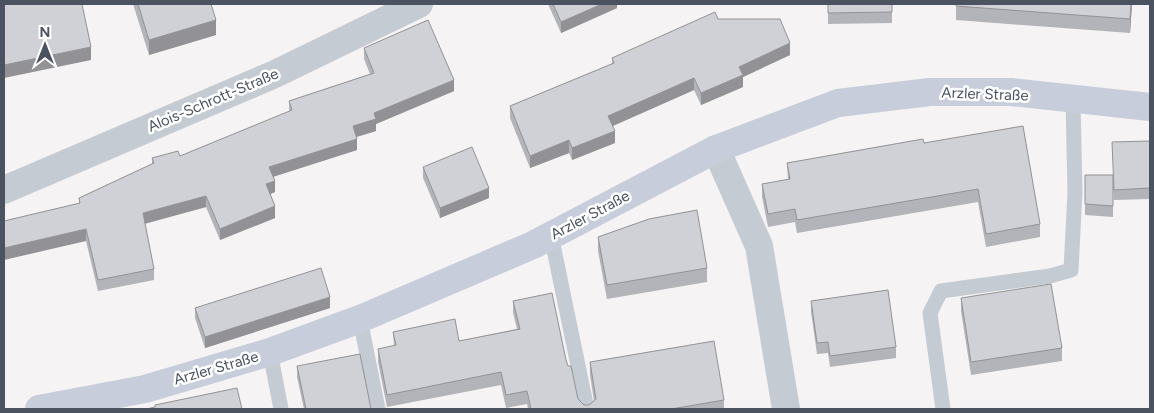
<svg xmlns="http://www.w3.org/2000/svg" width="1154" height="413" font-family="Figtree,sans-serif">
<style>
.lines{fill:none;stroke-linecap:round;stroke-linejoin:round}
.lane{stroke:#c5cbd3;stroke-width:15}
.street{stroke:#c5cbd3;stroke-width:28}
.secondary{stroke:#c7cdda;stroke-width:28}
.wall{fill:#b3b4b9}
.shaded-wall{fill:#929296}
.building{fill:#d0d1d7;stroke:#929296}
.labels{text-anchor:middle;stroke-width:5;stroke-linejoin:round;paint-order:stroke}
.street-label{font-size:15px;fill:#4b5360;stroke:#fff}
</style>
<rect width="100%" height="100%" fill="#f5f3f3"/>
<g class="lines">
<path class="lane" d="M 551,235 L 587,409
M 360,319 L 378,409
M 270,352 L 281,409
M 943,409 L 930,313 L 941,291 L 1050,276 L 1071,270 L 1075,192 L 1073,100"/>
<path class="street" d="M 716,149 L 759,246 L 786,409
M 4,190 L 275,74 L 419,4"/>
<path class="secondary" d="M 39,409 L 145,389 L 270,352 L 360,319 L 533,245 L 716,149 L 838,103 L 930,92 L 1011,92 L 1150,107"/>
</g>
<path class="wall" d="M 133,4 L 211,4 L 216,35 L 149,55 Z
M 548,4 L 617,4 L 617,8 L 561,33 Z
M 828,4 L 892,4 L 892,23 L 828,24 Z
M 956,4 L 1132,4 L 1130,33 L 956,20 Z
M 718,19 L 790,55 L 743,77 L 743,87 L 701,105 L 694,90 L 613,126 L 615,143 L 572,160 L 569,153 L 530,168 L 510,118 L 510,106 L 612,64 L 612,58 Z
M 364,48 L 454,91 L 376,124 L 376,131 L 356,137 L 357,150 L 273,177 L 275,192 L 270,194 L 275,218 L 220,240 L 206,207 L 145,224 L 154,269 L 154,280 L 98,291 L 86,241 L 79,203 L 79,198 L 152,164 L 152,158 L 180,156 L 289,112 L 289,101 L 370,74 L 364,59 Z
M 1150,141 L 1150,199 L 1114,200 L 1113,186 L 1113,217 L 1085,215 L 1085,175 L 1113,175 Z
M 924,143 L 1040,224 L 1040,237 L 986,247 L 978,202 L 797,233 L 795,222 L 768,227 L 762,197 L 762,184 L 788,180 L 787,163 Z
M 423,167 L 489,198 L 440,218 L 423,178 Z
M 598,237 L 707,268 L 707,282 L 607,299 L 598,251 Z
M 961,298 L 1062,348 L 1062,361 L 971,375 L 961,311 Z
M 513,301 L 566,360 L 578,399 L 584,405 L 589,405 L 594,401 L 590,375 L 590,362 L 724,400 L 724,409 L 528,409 L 527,404 L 506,408 L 501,385 L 387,407 L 378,362 L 378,349 L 394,346 L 393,332 L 459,341 L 517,329 L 513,313 Z
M 811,301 L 896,347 L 896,358 L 830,367 L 828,353 L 817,354 L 811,312 Z
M 195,308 L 330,308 L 205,348 L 195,318 Z
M 297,366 L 371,409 L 304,409 L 297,377 Z"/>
<path class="shaded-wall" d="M 602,4 L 617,4 L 617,8 L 561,33 L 561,22 Z
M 1131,4 L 1132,4 L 1130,33 L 1130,19 Z
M 216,20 L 216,35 L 149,55 L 149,40 Z
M 790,43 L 790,55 L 743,77 L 743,87 L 701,105 L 701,93 L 739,67 Z
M 91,47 L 91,60 L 4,78 L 4,65 Z
M 694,78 L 694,90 L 608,128 L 608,116 Z
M 454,80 L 454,91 L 376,124 L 376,131 L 353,138 L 353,126 L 374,113 Z
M 615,131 L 615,143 L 572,160 L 572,148 Z
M 357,139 L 357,150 L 269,178 L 269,167 Z
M 569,140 L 569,153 L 530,168 L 530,156 Z
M 275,181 L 275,192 L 266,196 L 266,184 Z
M 489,188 L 489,198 L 440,218 L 440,208 Z
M 206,196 L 206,207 L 143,224 L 143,213 Z
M 275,206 L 275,218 L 220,240 L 220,229 Z
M 86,229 L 86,241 L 4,260 L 4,248 Z
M 330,297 L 330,308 L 205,348 L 205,337 Z"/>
<path class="building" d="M 4,4 L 82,4 L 91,47 L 4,65 Z
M 138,4 L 211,4 L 216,20 L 149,40 Z
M 553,4 L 602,4 L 561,22 Z
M 828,4 L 892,4 L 892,12 L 828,13 Z
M 956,4 L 1131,4 L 1130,19 L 956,6 Z
M 715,12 L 718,19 L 780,19 L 790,43 L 739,67 L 743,75 L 701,93 L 694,78 L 608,116 L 615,131 L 572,148 L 569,140 L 530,156 L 510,106 L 614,63 L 612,58 Z
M 428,20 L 454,80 L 374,113 L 376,119 L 353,126 L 357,139 L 269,167 L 275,181 L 266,184 L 275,206 L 220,229 L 206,196 L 143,213 L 154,269 L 98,280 L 86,229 L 4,248 L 4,221 L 80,203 L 79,198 L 154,163 L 152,158 L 178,151 L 180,156 L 292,110 L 289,101 L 374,73 L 364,48 Z
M 1023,126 L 1040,224 L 986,234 L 978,189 L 797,220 L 795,209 L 768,214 L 762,184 L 790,179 L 787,163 L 923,139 L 924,143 Z
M 1150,141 L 1150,188 L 1114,190 L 1112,142 Z
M 472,147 L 489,188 L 440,208 L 423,167 Z
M 1085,175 L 1113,175 L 1113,206 L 1085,204 Z
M 697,210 L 707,268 L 607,285 L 598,237 L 649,219 Z
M 321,268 L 330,297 L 205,337 L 195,308 Z
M 1051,284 L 1062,348 L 971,362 L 961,298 Z
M 888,290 L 896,347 L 830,356 L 828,342 L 817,343 L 811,301 Z
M 552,293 L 566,360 L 568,366 L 571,366 L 578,399 L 584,405 L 589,405 L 596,399 L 590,362 L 714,341 L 724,400 L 671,409 L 531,409 L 527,391 L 506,395 L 501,372 L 387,395 L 378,349 L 396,345 L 393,332 L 455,319 L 459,341 L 520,329 L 513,301 Z
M 360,354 L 371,409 L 306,409 L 297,366 Z
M 237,388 L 242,409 L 146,409 L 155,407 L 155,405 Z"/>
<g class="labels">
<g class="street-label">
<text transform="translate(985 94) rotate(2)" y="5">Arzler Straße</text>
<text transform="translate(213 100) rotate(-23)" y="5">Alois-Schrott-Straße</text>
<text transform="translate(590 215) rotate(-28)" y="5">Arzler Straße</text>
<text transform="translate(216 368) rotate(-16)" y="5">Arzler Straße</text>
</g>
</g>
<rect width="1154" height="413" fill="none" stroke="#4b5360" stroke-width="10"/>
<g transform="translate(45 45)" stroke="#ffffff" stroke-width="4" paint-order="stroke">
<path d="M0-4L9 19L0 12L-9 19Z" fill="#4b5360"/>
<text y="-8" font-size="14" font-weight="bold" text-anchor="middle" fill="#4b5360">N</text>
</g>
</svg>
